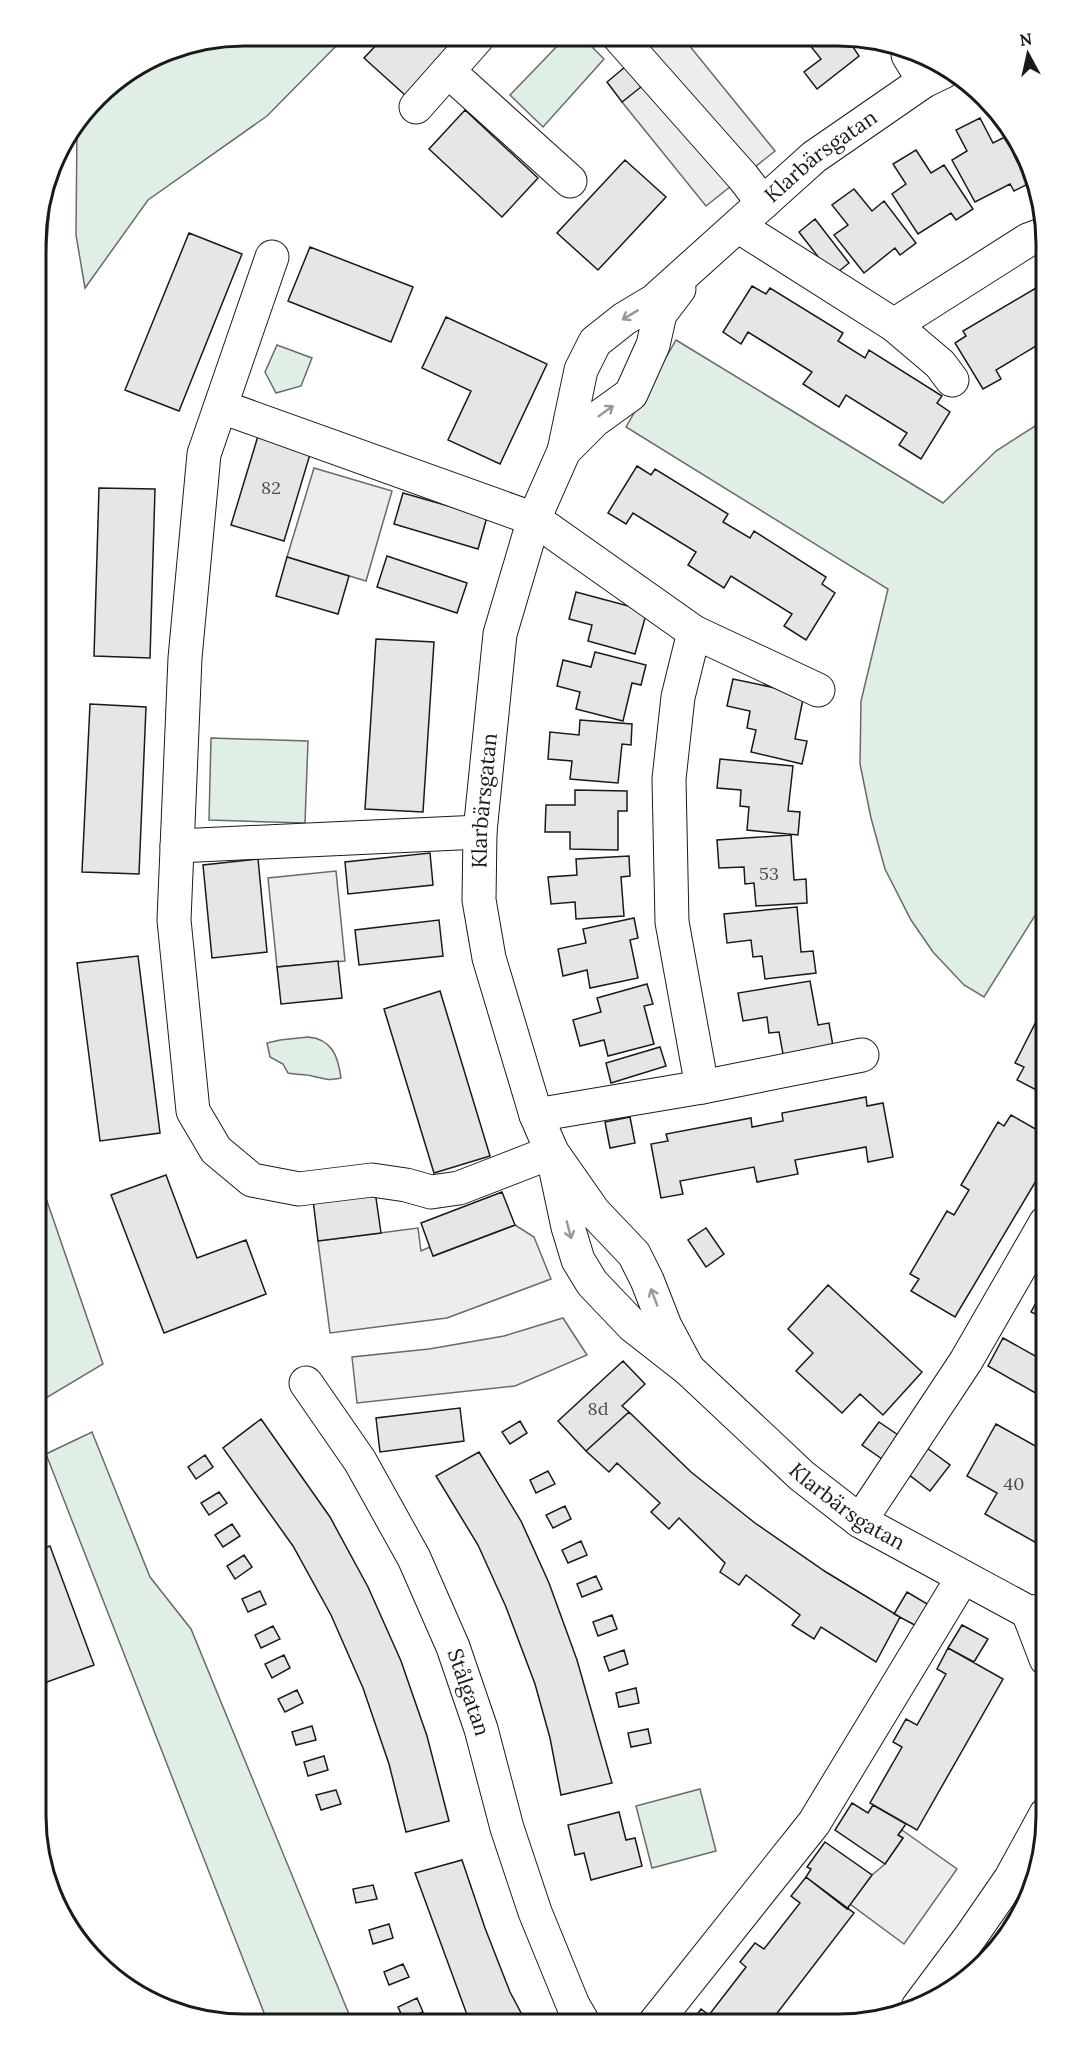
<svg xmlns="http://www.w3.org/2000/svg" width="1082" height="2061" font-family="Lora,serif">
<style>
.green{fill:#e0efe3;stroke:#6a6a6a;stroke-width:1.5}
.parking{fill:#ededed;stroke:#6a6a6a;stroke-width:1.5}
.building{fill:#e6e6e6;stroke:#1a1a1a;stroke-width:1.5}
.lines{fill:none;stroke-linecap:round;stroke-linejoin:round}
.street-casing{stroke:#1a1a1a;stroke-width:35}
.street{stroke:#fff;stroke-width:33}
.oneway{stroke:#989898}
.labels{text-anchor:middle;stroke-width:4.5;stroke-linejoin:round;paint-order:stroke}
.number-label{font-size:18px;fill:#4d4d4d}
.street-label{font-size:21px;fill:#1a1a1a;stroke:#fff}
.rim{fill:none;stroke:#1a1a1a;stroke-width:3}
</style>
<rect width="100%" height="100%" fill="#fff"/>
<path class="green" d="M 244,36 L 345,37 L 267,116 L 148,200 L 85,288 L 76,235 L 77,126 L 107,88 L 165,52 Z
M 565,38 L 583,38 L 604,59 L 543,127 L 510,95 Z
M 49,216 L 38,363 L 38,218 Z
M 676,340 L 943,503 L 996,451 L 1046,419 L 1046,898 L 984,997 L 964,985 L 933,952 L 911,920 L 885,869 L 871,818 L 860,764 L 861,701 L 888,589 L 626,427 Z
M 277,345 L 312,358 L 301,386 L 276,393 L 265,372 Z
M 211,738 L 308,741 L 305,823 L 209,820 Z
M 308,1037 C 332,1039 338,1056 341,1078 C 325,1081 327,1079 312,1076 C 305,1074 297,1075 288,1073 L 283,1064 L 270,1057 L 267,1043 L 280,1040 Z
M 37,1172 L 103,1364 L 36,1404 Z
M 92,1432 L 150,1577 L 191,1629 L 353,2024 L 268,2023 L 46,1454 Z
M 700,1789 L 716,1851 L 652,1868 L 636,1806 Z"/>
<path class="parking" d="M 661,39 L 684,39 L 775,151 L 706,206 L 622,102 L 641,86 L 625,67 Z
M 314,468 L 392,491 L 366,581 L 287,557 Z
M 336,871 L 345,961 L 277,967 L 268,878 Z
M 515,1225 L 534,1237 L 551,1279 L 447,1318 L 330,1333 L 318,1241 L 418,1228 L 421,1251 L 430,1247 L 434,1256 Z
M 563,1318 L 587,1355 L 515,1386 L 357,1403 L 352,1357 L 429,1349 L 504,1336 Z
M 902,1830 L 957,1869 L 904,1944 L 850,1904 L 872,1875 L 885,1864 L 903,1838 L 898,1835 Z"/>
<path class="building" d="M 384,37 L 459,37 L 405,95 L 364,58 Z
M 805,39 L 856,40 L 851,44 L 859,56 L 817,89 L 804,72 L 821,59 Z
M 625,67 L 641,87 L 622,102 L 607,82 Z
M 465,110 L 538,178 L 502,217 L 429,149 Z
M 980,118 L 993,143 L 1007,136 L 1032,182 L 1014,191 L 1010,184 L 975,202 L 952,160 L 967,151 L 956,130 Z
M 916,150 L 931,173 L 944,165 L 973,209 L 956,220 L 951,213 L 918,234 L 892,194 L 906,184 L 893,164 Z
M 625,160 L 666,197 L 598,270 L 557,233 Z
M 854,189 L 872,211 L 884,201 L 916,243 L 900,255 L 895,248 L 864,273 L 834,235 L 848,225 L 832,205 Z
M 815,219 L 849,263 L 833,276 L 799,232 Z
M 189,233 L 242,254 L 179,411 L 125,390 Z
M 310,247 L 413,287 L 391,342 L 288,301 Z
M 752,286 L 766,294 L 770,288 L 843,333 L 838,341 L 865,358 L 869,350 L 942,396 L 937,403 L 950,412 L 921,459 L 899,445 L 907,433 L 846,395 L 839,407 L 803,384 L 812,372 L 748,332 L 741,344 L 723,332 Z
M 1046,287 L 1046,340 L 996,370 L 1001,379 L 983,389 L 955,343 L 966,336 L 963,331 L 1036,288 L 1039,291 Z
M 446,317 L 547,364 L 500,464 L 448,440 L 471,391 L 422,368 Z
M 258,436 L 311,451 L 284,541 L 231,525 Z
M 637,466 L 651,475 L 655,469 L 728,514 L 723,522 L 750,538 L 754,531 L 826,577 L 822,584 L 835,593 L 806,640 L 784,626 L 792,614 L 731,576 L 724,588 L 688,565 L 696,552 L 633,513 L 626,524 L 608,513 Z
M 99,488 L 155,489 L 150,658 L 94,656 Z
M 403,493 L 487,517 L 478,549 L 394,524 Z
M 387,556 L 467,583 L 457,613 L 377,587 Z
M 287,557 L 349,576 L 338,614 L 276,596 Z
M 576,592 L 647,611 L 635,654 L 588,641 L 592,625 L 569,619 Z
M 376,639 L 434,642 L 423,812 L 365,809 Z
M 595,652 L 646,665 L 641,685 L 632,683 L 623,721 L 576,709 L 580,692 L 557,686 L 563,660 L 591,667 Z
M 733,679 L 804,694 L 795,739 L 807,741 L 802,764 L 751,752 L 756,730 L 747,728 L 750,711 L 727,706 Z
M 90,704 L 146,707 L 139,874 L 82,872 Z
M 580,720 L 632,724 L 631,745 L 622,744 L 618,783 L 570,779 L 572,761 L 548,759 L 550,732 L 579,735 Z
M 720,759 L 793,766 L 788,811 L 800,812 L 798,835 L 747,830 L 749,807 L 740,806 L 741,790 L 717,788 Z
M 575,790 L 627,791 L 627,811 L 618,811 L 618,850 L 570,849 L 570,832 L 545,832 L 546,805 L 575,805 Z
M 791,835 L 794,880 L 806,879 L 807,903 L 756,906 L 754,883 L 745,884 L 744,867 L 719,868 L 717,840 Z
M 430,853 L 433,885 L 348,894 L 345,862 Z
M 629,856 L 630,876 L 621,877 L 624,916 L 576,919 L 575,902 L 551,904 L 548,877 L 577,875 L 576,859 Z
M 258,859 L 267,952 L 212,958 L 203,865 Z
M 797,907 L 801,952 L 813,951 L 816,973 L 765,979 L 762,956 L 753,957 L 751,940 L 727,943 L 724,914 Z
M 634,918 L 638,938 L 630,940 L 638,978 L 590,988 L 587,970 L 563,976 L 558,949 L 586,943 L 583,929 Z
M 439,920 L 443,956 L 359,965 L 355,930 Z
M 138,956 L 160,1133 L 100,1141 L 77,963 Z
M 338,961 L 342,998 L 281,1004 L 277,967 Z
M 810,981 L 818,1025 L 829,1023 L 833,1046 L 783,1054 L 779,1032 L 769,1033 L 767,1017 L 743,1021 L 738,993 Z
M 647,984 L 653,1004 L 644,1006 L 654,1044 L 608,1056 L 604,1040 L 580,1046 L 573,1020 L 601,1012 L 597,998 Z
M 440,991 L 490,1156 L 434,1173 L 384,1009 Z
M 1046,1002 L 1046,1095 L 1017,1080 L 1024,1067 L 1015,1063 Z
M 660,1047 L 666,1066 L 611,1083 L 606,1063 Z
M 866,1097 L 867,1106 L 883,1103 L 893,1157 L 868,1162 L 866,1147 L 795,1160 L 798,1174 L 757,1182 L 754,1167 L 680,1181 L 683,1194 L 661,1198 L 651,1144 L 668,1141 L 666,1134 L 751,1118 L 752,1127 L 783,1121 L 782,1113 Z
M 1011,1115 L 1046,1135 L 1046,1164 L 955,1317 L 911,1291 L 919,1279 L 910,1274 L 947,1211 L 954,1215 L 969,1190 L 961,1185 L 998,1122 L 1004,1126 Z
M 630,1117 L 635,1143 L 610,1148 L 605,1122 Z
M 166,1175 L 197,1258 L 246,1240 L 266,1294 L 164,1333 L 111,1195 Z
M 375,1191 L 381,1233 L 318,1241 L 313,1200 Z
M 502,1192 L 515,1225 L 433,1256 L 421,1223 Z
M 706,1228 L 724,1254 L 706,1267 L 688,1240 Z
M 828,1285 L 922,1372 L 883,1415 L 860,1394 L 842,1413 L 796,1371 L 813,1353 L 788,1329 Z
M 1046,1285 L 1046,1319 L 1031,1312 Z
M 1003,1338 L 1046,1362 L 1046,1399 L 988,1366 Z
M 623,1361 L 645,1384 L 622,1406 L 629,1412 L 586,1451 L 558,1421 Z
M 460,1408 L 464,1441 L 380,1452 L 376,1418 Z
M 629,1412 L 691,1472 L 755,1523 L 826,1572 L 900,1617 L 876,1662 L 821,1627 L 814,1639 L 792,1625 L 800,1615 L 746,1575 L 739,1585 L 720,1572 L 725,1563 L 679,1518 L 669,1529 L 651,1512 L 660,1503 L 617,1463 L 609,1472 L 586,1451 Z
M 261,1419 L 330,1517 L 368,1587 L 401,1661 L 427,1736 L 449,1821 L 406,1832 L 389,1764 L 363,1688 L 331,1615 L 293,1546 L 223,1448 Z
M 520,1421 L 527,1433 L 510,1444 L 502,1432 Z
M 879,1422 L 901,1437 L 885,1461 L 862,1445 Z
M 996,1424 L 1046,1452 L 1046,1534 L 1040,1545 L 985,1514 L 997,1493 L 967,1476 Z
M 927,1448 L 950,1465 L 930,1491 L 908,1474 Z
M 479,1452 L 521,1521 L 549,1583 L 577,1660 L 612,1783 L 561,1795 L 550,1738 L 535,1684 L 506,1607 L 478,1545 L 436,1476 Z
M 205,1455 L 213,1467 L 196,1479 L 188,1467 Z
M 548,1471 L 555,1484 L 536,1493 L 530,1480 Z
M 219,1492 L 227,1503 L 209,1515 L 201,1503 Z
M 565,1506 L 571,1519 L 553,1528 L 546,1515 Z
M 232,1524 L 240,1536 L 223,1547 L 215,1535 Z
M 581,1541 L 587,1555 L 568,1563 L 562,1550 Z
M 50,1546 L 94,1665 L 36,1686 L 36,1551 Z
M 244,1555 L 252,1567 L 235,1579 L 227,1566 Z
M 596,1576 L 602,1589 L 582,1597 L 577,1584 Z
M 260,1591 L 266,1604 L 248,1612 L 242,1599 Z
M 907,1592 L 934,1608 L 922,1629 L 894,1614 Z
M 612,1615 L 617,1629 L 598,1636 L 593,1622 Z
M 962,1625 L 988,1639 L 974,1662 L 948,1648 Z
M 273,1626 L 280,1639 L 261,1648 L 255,1635 Z
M 948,1648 L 1003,1679 L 917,1830 L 870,1803 L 902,1747 L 893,1742 L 906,1719 L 917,1725 L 946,1674 L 937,1669 Z
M 624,1650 L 628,1664 L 609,1671 L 604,1657 Z
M 284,1655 L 290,1668 L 272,1678 L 265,1664 Z
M 636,1688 L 639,1703 L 619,1707 L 616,1693 Z
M 297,1690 L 303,1703 L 285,1712 L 278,1699 Z
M 312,1726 L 316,1740 L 296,1745 L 292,1732 Z
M 648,1729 L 651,1743 L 631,1747 L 628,1733 Z
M 324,1756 L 328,1770 L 308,1776 L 304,1762 Z
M 336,1790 L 341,1804 L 321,1810 L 316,1795 Z
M 852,1803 L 868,1813 L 873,1805 L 906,1824 L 898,1835 L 903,1838 L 885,1864 L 835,1830 Z
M 619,1812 L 626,1840 L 635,1838 L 642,1866 L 591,1880 L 584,1853 L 575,1855 L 568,1825 Z
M 825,1842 L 872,1875 L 847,1909 L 806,1877 L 811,1869 L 807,1867 Z
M 462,1860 L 485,1928 L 510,1992 L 527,2024 L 472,2024 L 466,2012 L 415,1873 Z
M 806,1877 L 854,1913 L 768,2025 L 689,2025 L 701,2009 L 709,2015 L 746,1967 L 740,1962 L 755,1943 L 764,1949 L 800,1903 L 791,1896 Z
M 373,1885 L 377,1899 L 356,1903 L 353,1889 Z
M 389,1924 L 393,1938 L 373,1944 L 369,1930 Z
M 403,1964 L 409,1977 L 389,1985 L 384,1972 Z
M 417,1998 L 423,2012 L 404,2020 L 398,2007 Z"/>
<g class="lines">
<defs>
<g id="street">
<path d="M 620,38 L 743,177 L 763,203"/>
<path d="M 908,55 L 924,81"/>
<path d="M 448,71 L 570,181"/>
<path d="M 416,107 L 478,37"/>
<path d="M 738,226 L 894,325 L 940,364 L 952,380"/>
<path d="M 272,257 L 204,454 L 185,658 L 174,920 L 193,1111 L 216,1150 L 252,1180 L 299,1189 L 372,1180 L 406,1185 L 431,1192 L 459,1188 L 552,1152"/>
<path d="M 894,325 L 1028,240 L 1044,234"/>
<path d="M 222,407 L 534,519 L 694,632 L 818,690"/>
<path d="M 564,451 L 595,420 L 631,394 L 653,345 L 660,314 L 679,289"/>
<path d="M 694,632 L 678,697 L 669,779 L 672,922 L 702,1087"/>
<path d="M 177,846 L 480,832"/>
<path d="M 536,1115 L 702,1087 L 862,1055"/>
<path id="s1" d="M 555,1166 L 568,1227 L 578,1260 L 592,1283 L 633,1326 L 688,1369 L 802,1476 L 860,1521 L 1028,1612 L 1046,1611"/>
<path id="s2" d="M 688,1369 L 665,1326 L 647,1280 L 634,1254 L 594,1212 L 552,1152 L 536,1115 L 489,958 L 479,900 L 480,832 L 500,634 L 534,519 L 564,451 L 581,370 L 595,342 L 624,319 L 654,301 L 814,157 L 924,81 L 943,72"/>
<path id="s3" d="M 306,1383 L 360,1461 L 414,1558 L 453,1647 L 481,1729 L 507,1828 L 535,1912 L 573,2005 L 584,2024"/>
<path d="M 860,1521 L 966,1361 L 1046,1222"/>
<path d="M 1028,1612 L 1046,1659"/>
<path d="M 918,2007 L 971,1936 L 1011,1878 L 1046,1814"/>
<path d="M 654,2024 L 814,1823 L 963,1577"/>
</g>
</defs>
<use href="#street" class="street-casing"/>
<use href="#street" class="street"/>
</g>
<defs><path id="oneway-shaft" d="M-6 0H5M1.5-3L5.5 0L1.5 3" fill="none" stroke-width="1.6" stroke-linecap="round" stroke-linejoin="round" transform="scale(1.5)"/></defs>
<g class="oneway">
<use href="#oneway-shaft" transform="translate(630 315) rotate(149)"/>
<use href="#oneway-shaft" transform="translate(606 411) rotate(-36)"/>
<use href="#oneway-shaft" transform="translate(569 1230) rotate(75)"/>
<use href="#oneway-shaft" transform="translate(654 1297) rotate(-111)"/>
</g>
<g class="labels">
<g class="number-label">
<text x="271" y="494">82</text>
<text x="769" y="880">53</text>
<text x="598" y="1415">8d</text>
<text x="1014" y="1490">40</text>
</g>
<g class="street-label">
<text dy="7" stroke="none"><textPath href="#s2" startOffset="1390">Klarbärsgatan</textPath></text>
<text dy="7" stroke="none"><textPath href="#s2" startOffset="621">Klarbärsgatan</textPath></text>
<text dy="7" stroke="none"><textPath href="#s1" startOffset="464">Klarbärsgatan</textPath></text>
<text dy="7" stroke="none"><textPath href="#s3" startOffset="351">Stålgatan</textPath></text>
</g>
</g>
<path d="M0 0H1082V2061H0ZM244 46H838A198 198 0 0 1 1036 244V1816A198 198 0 0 1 838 2014H244A198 198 0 0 1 46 1816V244A198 198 0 0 1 244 46Z" fill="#fff" fill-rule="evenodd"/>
<path class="rim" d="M244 46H838A198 198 0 0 1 1036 244V1816A198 198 0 0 1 838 2014H244A198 198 0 0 1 46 1816V244A198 198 0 0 1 244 46Z"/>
<g transform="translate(1028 54) rotate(352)" stroke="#ffffff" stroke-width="4.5" paint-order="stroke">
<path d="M0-4.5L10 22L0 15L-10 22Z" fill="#1a1a1a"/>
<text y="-9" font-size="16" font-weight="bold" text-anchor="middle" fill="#1a1a1a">N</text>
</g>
</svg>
